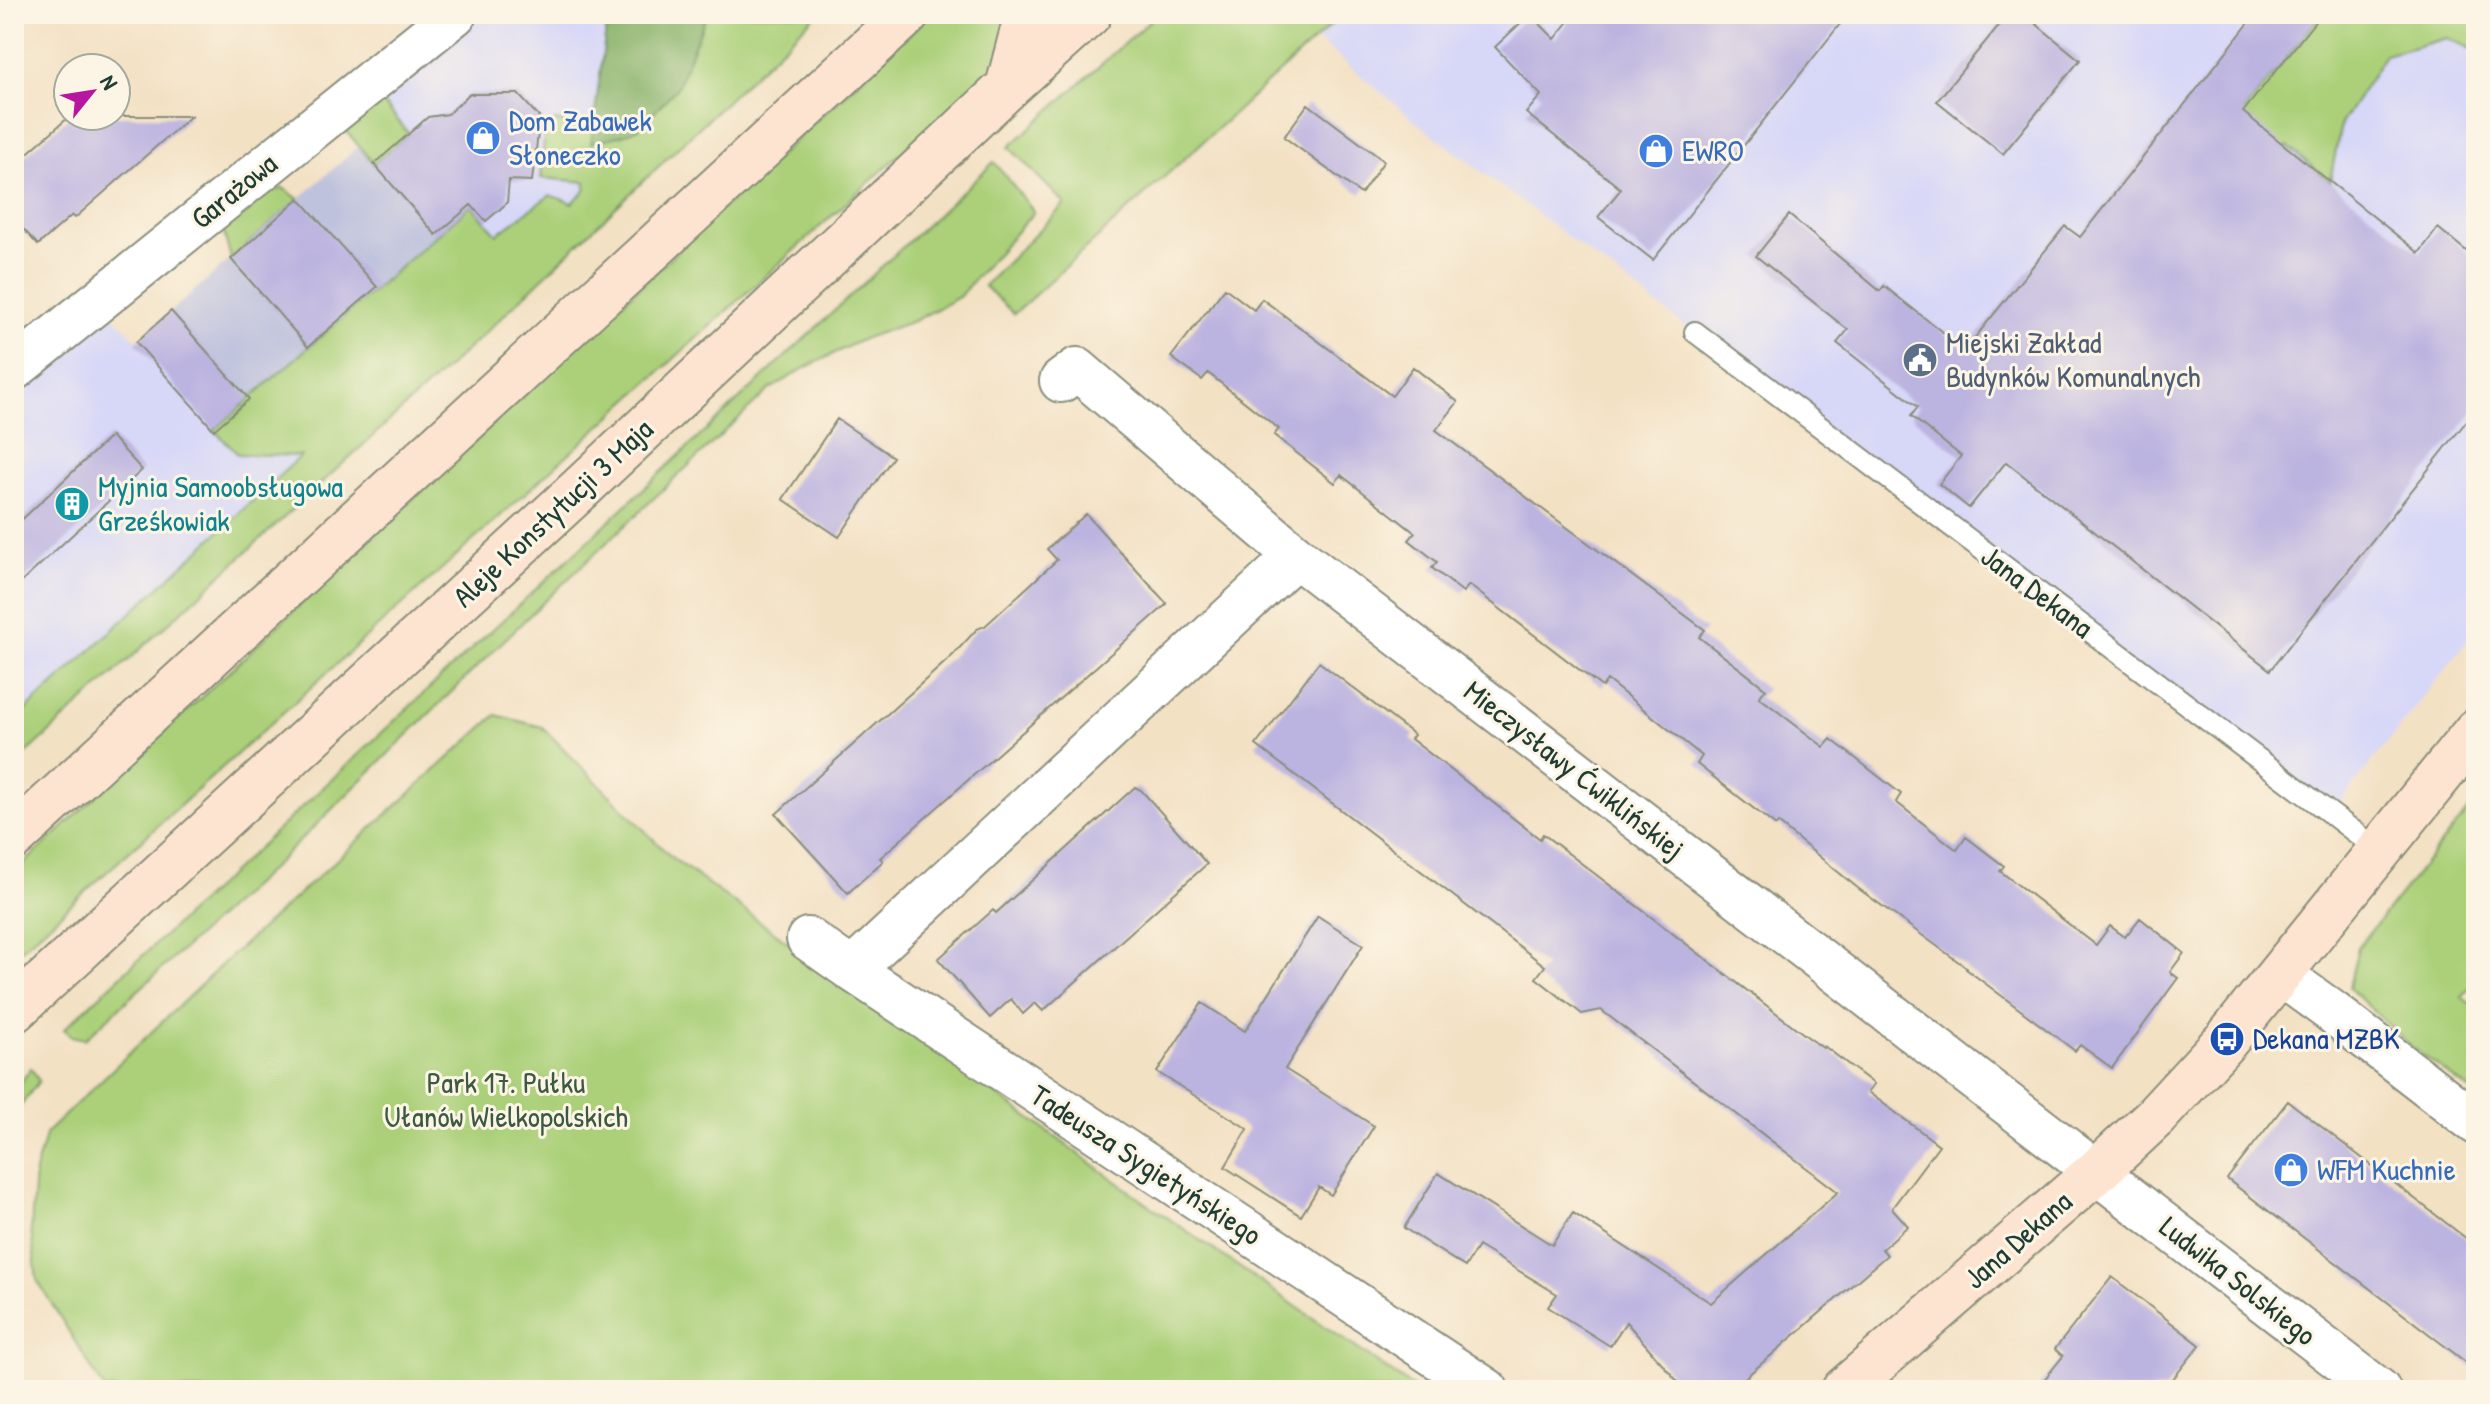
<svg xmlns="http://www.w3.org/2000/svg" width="2490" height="1404" font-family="'Patrick Hand',sans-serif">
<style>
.built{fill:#d7d7f8}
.industrial{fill:#bfc2dd}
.green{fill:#abd079;stroke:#658656;stroke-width:2}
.forest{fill:#88b269;stroke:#54784e;stroke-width:2}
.building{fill:#bcb4e0}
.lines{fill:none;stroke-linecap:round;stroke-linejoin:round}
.lane-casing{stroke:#898f7c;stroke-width:24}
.street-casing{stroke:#898f7c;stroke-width:46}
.secondary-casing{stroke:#898f7c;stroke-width:48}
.lane{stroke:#fff;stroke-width:20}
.street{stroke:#fff;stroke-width:42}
.secondary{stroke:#fde4d0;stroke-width:44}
.labels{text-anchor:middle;stroke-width:6;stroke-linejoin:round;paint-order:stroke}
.shop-label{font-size:30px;fill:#366cbe;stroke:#fcf5e5;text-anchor:start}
.street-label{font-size:30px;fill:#1f3d34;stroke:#fcf5e5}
.service-label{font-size:30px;fill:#4e5e75;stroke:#fcf5e5;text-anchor:start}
.culture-label{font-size:30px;fill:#0d838f;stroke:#fcf5e5;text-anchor:start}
.transit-label{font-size:30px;fill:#164399;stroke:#fcf5e5;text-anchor:start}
.park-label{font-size:30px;fill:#3b5a42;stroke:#fcf5e5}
</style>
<rect width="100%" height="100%" fill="#fcf5e5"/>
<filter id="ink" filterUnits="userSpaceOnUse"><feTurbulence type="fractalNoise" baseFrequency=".0125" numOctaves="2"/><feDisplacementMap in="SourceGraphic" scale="16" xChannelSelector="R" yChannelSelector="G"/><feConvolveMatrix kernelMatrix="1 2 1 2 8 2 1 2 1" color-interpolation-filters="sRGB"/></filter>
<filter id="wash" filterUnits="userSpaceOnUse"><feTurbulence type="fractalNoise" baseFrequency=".006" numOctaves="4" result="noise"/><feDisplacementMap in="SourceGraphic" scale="32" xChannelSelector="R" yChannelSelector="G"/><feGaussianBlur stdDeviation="1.8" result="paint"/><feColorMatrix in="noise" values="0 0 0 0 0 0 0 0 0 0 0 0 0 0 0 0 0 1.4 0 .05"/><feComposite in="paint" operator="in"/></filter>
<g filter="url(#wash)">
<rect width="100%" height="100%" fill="#f3e1c4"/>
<path class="built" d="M 455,14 L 781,14 L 516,256 L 368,84 Z
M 1343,14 L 2476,14 L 2476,630 L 2330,815 L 1420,125 L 1317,39 Z
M 100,300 L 238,454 L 302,455 L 14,721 L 14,369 Z"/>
<path class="industrial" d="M 359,146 L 375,164 L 471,205 L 214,430 L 136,342 Z"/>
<path class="green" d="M 707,14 L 817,14 L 482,336 L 14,765 L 14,721 L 301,456 L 238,454 L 214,430 L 471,205 L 497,234 L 550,195 L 572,203 L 585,191 L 586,182 L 541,178 L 545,126 L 556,121 L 593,129 L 592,142 L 676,89 Z
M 930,14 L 1055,14 L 14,956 L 14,873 Z
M 1157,14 L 1343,14 L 1014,314 L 984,286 L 1065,204 L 1009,147 Z
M 2321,14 L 2476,14 L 2476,51 L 2447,38 L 2385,55 L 2341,124 L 2330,181 L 2287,146 L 2251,191 L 2214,148 Z
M 368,84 L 409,134 L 374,164 L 331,113 Z
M 994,162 L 1034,212 L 959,297 L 916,320 L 863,339 L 805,368 L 769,390 L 535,610 L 271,869 L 85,1039 L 72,1036 L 64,1029 Z
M 283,188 L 299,199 L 231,259 L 223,230 L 255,196 Z
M 496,715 L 542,727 L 671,857 L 1142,1200 L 1417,1390 L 105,1390 L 37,1280 L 31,1230 L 35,1171 L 46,1133 L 233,954 Z
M 2476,800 L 2476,980 L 2462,997 L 2476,1008 L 2476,1095 L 2413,1048 L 2349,988 L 2358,947 Z
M 31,1068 L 39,1081 L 14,1115 L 14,1092 Z"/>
<path class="forest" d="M 608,14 L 707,14 L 676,89 L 639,128 L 623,135 L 591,143 Z"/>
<g id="blocks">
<path class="building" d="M 1530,14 L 1555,39 L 1575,14 L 1848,14 L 1653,260 L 1598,217 L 1621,189 L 1526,113 L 1541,95 L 1495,47 Z
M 2008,14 L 2024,14 L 2080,60 L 2003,154 L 1937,101 Z
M 2256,14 L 2321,14 L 2243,112 L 2419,253 L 2438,228 L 2476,259 L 2476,409 L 2270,670 L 2006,462 L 1969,508 L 1939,484 L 1961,456 L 1911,416 L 1918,407 L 1837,343 L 1848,330 L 1756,256 L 1789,215 L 1880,291 L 1884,286 L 1965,350 L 2065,226 L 2080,237 Z
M 469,94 L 518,94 L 540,118 L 532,181 L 509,180 L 507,203 L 486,221 L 471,205 L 436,235 L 374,164 L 428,117 L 448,114 Z
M 1308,104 L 1384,161 L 1361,194 L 1284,137 Z
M 70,116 L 191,116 L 75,218 L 72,215 L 38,245 L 14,219 L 14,165 Z
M 299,198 L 377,287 L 308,347 L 231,259 Z
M 1225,288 L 1254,310 L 1262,299 L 1392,396 L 1413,367 L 1458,402 L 1436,430 L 1705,630 L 1699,637 L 1766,689 L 1759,697 L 1824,747 L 1831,739 L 1901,794 L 1896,802 L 1957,850 L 1966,837 L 2004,866 L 2000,871 L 2096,945 L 2110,926 L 2125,937 L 2140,918 L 2184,953 L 2170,972 L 2178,978 L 2112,1068 L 2080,1045 L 2075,1051 L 1966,969 L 1967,968 L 1859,889 L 1778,823 L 1776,826 L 1697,764 L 1702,756 L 1607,680 L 1602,687 L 1469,585 L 1463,592 L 1432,568 L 1437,562 L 1409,540 L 1415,533 L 1341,475 L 1335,483 L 1274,435 L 1279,429 L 1208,373 L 1202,380 L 1171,357 Z
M 171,311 L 249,399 L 214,430 L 136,342 Z
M 837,419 L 893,457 L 839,537 L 783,499 Z
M 111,436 L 142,470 L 14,589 L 14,527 Z
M 1086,514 L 1167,604 L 880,858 L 883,861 L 848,893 L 776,814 L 952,656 L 977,629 L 985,626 L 1057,560 L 1047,549 Z
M 1319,662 L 1414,735 L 1411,739 L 1540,839 L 1543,834 L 1805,1035 L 1823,1048 L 1824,1046 L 1874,1084 L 1868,1092 L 1939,1145 L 1892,1208 L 1908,1226 L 1882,1249 L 1887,1255 L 1731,1390 L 1685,1390 L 1626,1322 L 1610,1346 L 1548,1307 L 1557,1294 L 1478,1246 L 1465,1267 L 1404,1228 L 1438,1173 L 1552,1245 L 1573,1213 L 1711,1303 L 1838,1192 L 1601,1010 L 1582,1014 L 1536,978 L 1545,966 L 1256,745 Z
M 1135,787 L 1141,790 L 1207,864 L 1043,1011 L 1035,1003 L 1023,1014 L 1011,999 L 990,1018 L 938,959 L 993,910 L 996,913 Z
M 1318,916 L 1363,945 L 1285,1069 L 1374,1126 L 1331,1195 L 1319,1187 L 1301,1216 L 1225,1167 L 1248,1129 L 1157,1072 L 1202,1003 L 1245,1031 Z
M 2288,1101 L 2476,1246 L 2476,1370 L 2227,1179 Z
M 2112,1277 L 2200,1345 L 2164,1390 L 2036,1390 L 2063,1356 L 2055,1349 Z"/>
</g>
</g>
<g filter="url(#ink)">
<use href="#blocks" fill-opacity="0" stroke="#898f7c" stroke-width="2"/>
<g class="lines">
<defs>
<path id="lane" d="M 1695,332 L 2380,851"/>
<path id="street" d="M 14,369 L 455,14
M 1061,381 L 1077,369 L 1296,556 L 2379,1390
M 808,939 L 852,970 L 1487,1390
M 852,970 L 1296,556
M 2280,974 L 2331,1011 L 2476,1123"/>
<path id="secondary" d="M 1008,87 L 1027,14
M 14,837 L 907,14
M 14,1010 L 580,489 L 1008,87 L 1089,14
M 1844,1390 L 2095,1173 L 2155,1117 L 2227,1039 L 2476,731"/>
</defs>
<use href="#lane" class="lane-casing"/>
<use href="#street" class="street-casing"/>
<use href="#secondary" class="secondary-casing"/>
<use href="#lane" class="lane"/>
<use href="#street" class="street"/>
<use href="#secondary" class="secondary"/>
</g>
</g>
<defs>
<symbol id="shop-disc" viewBox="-11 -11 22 22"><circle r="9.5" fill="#3f7fe0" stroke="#fcf5e5"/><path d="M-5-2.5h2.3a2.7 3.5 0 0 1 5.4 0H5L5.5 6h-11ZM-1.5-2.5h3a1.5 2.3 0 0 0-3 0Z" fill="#fff"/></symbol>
<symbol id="civic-disc" viewBox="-11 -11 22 22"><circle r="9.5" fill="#5c6f8a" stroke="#fcf5e5"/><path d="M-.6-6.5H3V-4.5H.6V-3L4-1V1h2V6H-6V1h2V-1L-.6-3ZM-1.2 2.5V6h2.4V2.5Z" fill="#fff"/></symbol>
<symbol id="building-disc" viewBox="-11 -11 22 22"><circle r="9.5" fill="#0f9aa8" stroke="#fcf5e5"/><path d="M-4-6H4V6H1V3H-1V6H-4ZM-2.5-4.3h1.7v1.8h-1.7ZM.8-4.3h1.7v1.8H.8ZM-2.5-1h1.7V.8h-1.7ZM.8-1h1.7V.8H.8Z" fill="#fff"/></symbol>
<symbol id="bus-disc" viewBox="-11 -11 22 22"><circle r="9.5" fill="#1a4fb4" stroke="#fcf5e5"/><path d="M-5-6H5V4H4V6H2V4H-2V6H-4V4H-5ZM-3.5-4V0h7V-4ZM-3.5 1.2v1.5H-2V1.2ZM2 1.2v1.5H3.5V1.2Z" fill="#fff"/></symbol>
</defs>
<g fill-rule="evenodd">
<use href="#shop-disc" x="463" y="118" width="40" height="40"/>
<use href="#shop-disc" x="1636" y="131" width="40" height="40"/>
<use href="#civic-disc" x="1900" y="340" width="40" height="40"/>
<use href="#building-disc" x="52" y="484" width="40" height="40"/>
<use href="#bus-disc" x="2207" y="1019" width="40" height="40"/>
<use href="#shop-disc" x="2271" y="1150" width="40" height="40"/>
</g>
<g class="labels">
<g class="shop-label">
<text x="509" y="131">Dom Zabawek<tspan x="509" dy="34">Słoneczko</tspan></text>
<text x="1682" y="161">EWRO</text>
<text x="2317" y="1180">WFM Kuchnie</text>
</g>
<g class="street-label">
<text transform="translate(234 191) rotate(-39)" y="10">Garażowa</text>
<text transform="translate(553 513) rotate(-43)" y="10">Aleje Konstytucji 3 Maja</text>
<text transform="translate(2037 592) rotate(37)" y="10">Jana Dekana</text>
<text transform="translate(1574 770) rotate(38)" y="10">Mieczysławy Ćwiklińskiej</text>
<text transform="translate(1146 1165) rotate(33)" y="10">Tadeusza Sygietyńskiego</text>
<text transform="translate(2018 1240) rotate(-41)" y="10">Jana Dekana</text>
<text transform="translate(2238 1281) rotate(38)" y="10">Ludwika Solskiego</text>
</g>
<g class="service-label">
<text x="1946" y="353">Miejski Zakład<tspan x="1946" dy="34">Budynków Komunalnych</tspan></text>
</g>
<g class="culture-label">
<text x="98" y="497">Myjnia Samoobsługowa<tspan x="98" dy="34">Grześkowiak</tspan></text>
</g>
<g class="transit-label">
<text x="2253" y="1049">Dekana MZBK</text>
</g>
<g class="park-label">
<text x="506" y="1093">Park 17. Pułku<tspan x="506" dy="34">Ułanów Wielkopolskich</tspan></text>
</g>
</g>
<rect width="2490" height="1404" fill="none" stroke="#fcf5e5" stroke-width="48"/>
<g transform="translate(92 92) rotate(60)"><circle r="38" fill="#fcf5e5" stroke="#a4ab9e" stroke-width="2"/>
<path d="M0-6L14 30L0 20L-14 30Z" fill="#b5179e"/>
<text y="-12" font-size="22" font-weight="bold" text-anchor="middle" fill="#1f3d34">N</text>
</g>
</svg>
